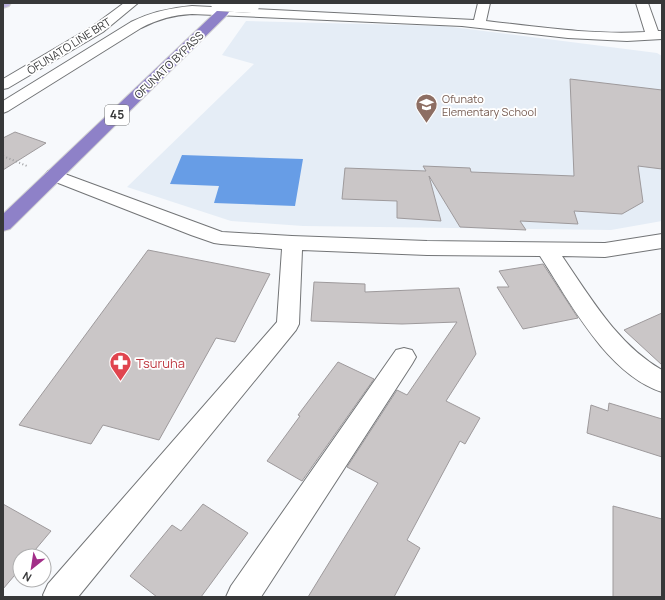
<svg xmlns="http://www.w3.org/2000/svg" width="665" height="600" font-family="Manrope,sans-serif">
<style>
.built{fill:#e5edf6}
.water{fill:#679de6}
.building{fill:#cac6c7;stroke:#9e9a9c}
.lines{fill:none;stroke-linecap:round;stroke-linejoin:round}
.minor-casing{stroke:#737577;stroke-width:2}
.major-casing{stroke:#d3d3d3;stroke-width:2}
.highway-casing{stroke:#d3d3d3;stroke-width:2}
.path{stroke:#9c9d9f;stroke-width:2;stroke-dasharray:1 2.5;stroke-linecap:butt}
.minor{fill:#fff;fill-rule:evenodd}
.major{fill:#bbb3de;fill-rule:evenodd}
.highway{fill:#8e81c8;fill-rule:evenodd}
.minor-bridge-casing{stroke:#737577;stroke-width:14;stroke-linecap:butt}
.minor-bridge{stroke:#fff;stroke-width:14}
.labels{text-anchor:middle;stroke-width:3.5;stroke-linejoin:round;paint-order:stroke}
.far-street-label{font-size:11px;fill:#373839;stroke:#fff}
.far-education-label{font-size:11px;fill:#785e54;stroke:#fff;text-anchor:start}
.shield{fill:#fff;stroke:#737474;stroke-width:1}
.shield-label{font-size:12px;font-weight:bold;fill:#373839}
.health-label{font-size:13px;fill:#be3a42;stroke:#fff;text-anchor:start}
</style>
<rect width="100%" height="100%" fill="#f7f9fc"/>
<path class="built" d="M 246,21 L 444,26 L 657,53 L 662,56 L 662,221 L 611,230 L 303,226 L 231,221 L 127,187 L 254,64 L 222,55 Z"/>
<path class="water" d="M 182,155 L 303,159 L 295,206 L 214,203 L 219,186 L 170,184 Z"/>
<path class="building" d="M 570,79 L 662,90 L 662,169 L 638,166 L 643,202 L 622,214 L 574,211 L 578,224 L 520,221 L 526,230 L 460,227 L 429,176 L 441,221 L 397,218 L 397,201 L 342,199 L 345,168 L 426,171 L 423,166 L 470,168 L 471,172 L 574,176 Z
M 15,132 L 46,143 L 3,170 L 3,138 Z
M 148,250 L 270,274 L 235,342 L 216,338 L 159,440 L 103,425 L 91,444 L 19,425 Z
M 543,264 L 578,318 L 523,329 L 497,287 L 509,287 L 499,271 Z
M 314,282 L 365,284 L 365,292 L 459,288 L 476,354 L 446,401 L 480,418 L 465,444 L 460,441 L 407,540 L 420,548 L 394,597 L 308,597 L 378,483 L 347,467 L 397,390 L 407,395 L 457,322 L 402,324 L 311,321 Z
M 662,313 L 662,365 L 624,330 Z
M 338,362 L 374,379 L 302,481 L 267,461 L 300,416 L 298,415 Z
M 609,403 L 662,419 L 662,457 L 587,433 L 591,405 L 608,411 Z
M 3,504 L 51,531 L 30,556 L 20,556 L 20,569 L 3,589 Z
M 203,504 L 248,533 L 201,597 L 157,597 L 130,576 L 172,525 L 181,531 Z
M 613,506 L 662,519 L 662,597 L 613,597 Z"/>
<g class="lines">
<defs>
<path id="minor" d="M 124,3 L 138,3 L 103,32 L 8,88 L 3,89 L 3,79 L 93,26 Z
M 478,3 L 490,3 L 486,21 C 539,27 592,35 645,32 L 636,3 L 648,3 L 658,31 L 662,31 L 662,39 L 627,41 L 568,38 L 462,26 L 192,14 C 173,15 158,19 141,28 L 8,111 L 3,113 L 3,101 L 131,22 C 151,12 170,8 192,6 L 474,20 Z
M 54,170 L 222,232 L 292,236 L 427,241 L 605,243 L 662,234 L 662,248 L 605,257 L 562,256 C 591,298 617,344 662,370 L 662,392 C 607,374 570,302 540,256 L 427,255 L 302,250 L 299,324 L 296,330 L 78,597 L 44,597 L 43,595 L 48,584 L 277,322 L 282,249 L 221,244 L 214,243 L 191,235 L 48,179 L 45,175 L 48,171 Z
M 404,348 L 412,350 L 416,357 L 412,364 L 261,597 L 226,597 L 231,586 L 396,350 Z"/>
<path id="major" d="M 3,3 L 11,3 L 9,6 L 3,8 Z"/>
<path id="highway" d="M 223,3 L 235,3 L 227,15 L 10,229 L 3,231 L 3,214 L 219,9 Z"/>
</defs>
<use href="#minor" class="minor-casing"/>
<use href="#major" class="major-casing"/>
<use href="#highway" class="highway-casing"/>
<path class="path" d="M 3,156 L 27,166"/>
<use href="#minor" class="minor"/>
<use href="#major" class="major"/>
<use href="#highway" class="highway"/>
<defs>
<path id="minor-bridge" d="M 218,4 L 252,6"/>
</defs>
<use href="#minor-bridge" class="minor-bridge-casing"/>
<use href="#minor-bridge" class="minor-bridge"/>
</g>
<defs>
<symbol id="school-pin" viewBox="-11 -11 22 30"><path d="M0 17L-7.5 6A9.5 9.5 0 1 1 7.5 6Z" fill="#8d6e63" stroke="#fff"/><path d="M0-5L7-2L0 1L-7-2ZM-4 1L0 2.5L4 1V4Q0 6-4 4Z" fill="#fff"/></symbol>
<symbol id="pharmacy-pin" viewBox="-11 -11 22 30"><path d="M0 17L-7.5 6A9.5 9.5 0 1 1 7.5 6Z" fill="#e0444e" stroke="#fff"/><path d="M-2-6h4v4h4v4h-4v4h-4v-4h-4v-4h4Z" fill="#fff"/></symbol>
</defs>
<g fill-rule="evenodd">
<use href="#school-pin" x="414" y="92" width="25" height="34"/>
<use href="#pharmacy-pin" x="108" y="350" width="25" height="34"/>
</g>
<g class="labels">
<g class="far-street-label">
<text transform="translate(69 46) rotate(-32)" y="4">ŌFUNATO LINE BRT</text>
<text transform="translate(169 65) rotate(-44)" y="4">OFUNATO BYPASS</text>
</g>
<g class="far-education-label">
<text x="442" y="103">Ofunato<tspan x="442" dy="13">Elementary School</tspan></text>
</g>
<rect class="shield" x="105" y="105" width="24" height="20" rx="3"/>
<g class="shield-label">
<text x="117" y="119">45</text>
</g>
<g class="health-label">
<text x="136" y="368">Tsuruha</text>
</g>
</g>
<rect width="665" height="600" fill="none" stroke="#373839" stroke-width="8"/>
<g transform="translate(32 568) rotate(210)"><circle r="19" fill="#ffffff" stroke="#afafb0"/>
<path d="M0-3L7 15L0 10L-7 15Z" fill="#a22e88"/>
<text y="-6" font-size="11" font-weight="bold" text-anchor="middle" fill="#373839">N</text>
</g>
</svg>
